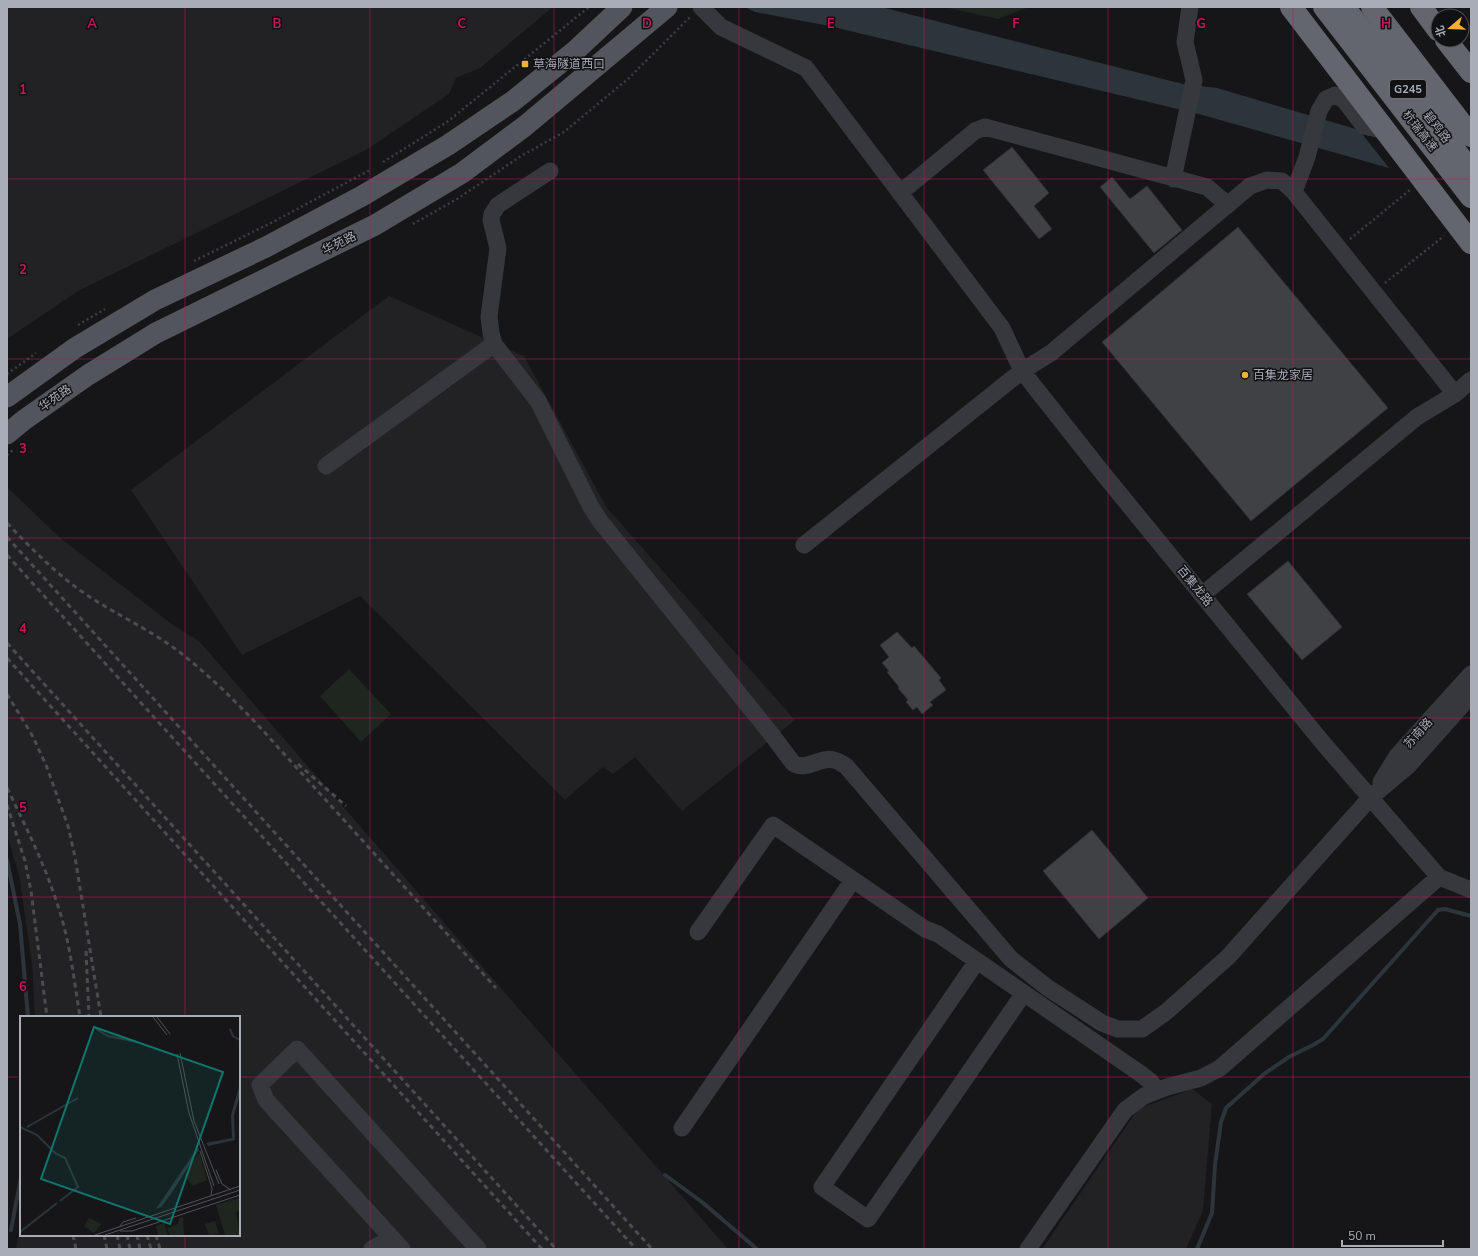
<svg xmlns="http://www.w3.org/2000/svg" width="1478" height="1256" font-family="'Nunito Sans','Noto Sans SC',sans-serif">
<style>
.built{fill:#222225}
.green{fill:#1e261f}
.water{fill:#2c353c}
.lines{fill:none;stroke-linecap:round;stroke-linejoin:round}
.stream{stroke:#2c353c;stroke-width:4}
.building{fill:#404145;stroke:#303034}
.path{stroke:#3d3f44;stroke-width:2.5;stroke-dasharray:2 3;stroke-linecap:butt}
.minor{stroke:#37383d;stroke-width:17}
.major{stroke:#53555c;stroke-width:21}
.highway{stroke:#63666e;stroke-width:22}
.rail{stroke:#4a4c52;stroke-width:3;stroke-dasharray:5 4;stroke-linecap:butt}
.grid{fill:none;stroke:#c2185b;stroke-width:1;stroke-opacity:0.55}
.poi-dot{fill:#f2b134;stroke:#111113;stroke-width:1.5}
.labels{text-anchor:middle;stroke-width:3;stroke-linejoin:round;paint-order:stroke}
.shield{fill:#111113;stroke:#7b7e86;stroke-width:1}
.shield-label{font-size:11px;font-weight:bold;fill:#a8adb8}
.poi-label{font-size:12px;fill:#a8adb8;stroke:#111113;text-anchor:start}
.street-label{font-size:12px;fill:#a8adb8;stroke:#111113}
.inset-river{fill:none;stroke:#2c353c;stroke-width:2}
.inset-road{fill:none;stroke:#505258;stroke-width:1}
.view{fill:#0f766e;fill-opacity:0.15;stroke:#0f766e;stroke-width:2}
.inset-edge{fill:none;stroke:#a8adb8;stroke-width:2}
.grid-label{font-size:13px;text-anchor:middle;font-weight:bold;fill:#c2185b;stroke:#111113;stroke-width:3;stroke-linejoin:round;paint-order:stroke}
</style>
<rect width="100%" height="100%" fill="#161618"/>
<path class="built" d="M 7,7 L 553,7 L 480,68 L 456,78 L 449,94 L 366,150 L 78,291 L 7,339 Z
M 389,296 L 524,356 L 607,508 L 795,720 L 682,811 L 635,757 L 613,774 L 603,767 L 565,800 L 360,596 L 242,655 L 131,490 Z
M 7,487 L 59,537 L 173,625 L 199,641 L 728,1249 L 16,1249 L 21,1219 L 21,1235 L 239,1235 L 239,1017 L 35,1017 L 32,964 L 19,875 L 7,835 Z
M 1192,1089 L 1212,1104 L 1203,1211 L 1186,1249 L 1042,1249 L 1138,1109 Z"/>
<path class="green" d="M 944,7 L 1029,7 L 998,19 Z
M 349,669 L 391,714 L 361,742 L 320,696 Z"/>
<path class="water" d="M 745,7 L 881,7 L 1183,84 L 1217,88 L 1359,130 L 1389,168 L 1199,114 L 829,26 L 755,12 Z"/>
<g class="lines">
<path class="stream" d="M 7,860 L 20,924 L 28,1017
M 665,1175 L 702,1202 L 757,1249
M 11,1230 L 21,1177
M 1197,1249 L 1212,1213 L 1215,1165 L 1221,1122 L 1226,1108 L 1264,1074 L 1289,1057 L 1313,1045 L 1323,1039 L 1438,910 L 1445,909 L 1471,916"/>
</g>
<path class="building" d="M 1012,147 L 1049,193 L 1034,206 L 1052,229 L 1039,239 L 983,170 Z
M 1112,177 L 1130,199 L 1147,186 L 1182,230 L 1154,253 L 1100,187 Z
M 1238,227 L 1388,408 L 1251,521 L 1102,342 Z
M 1288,561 L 1342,627 L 1302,660 L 1247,594 Z
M 897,632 L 912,648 L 914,646 L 931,666 L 941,678 L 939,680 L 946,690 L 930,702 L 933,705 L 922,714 L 917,707 L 913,710 L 906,702 L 908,700 L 898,688 L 899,687 L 887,672 L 889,671 L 882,663 L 889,657 L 880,645 Z
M 1092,830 L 1148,898 L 1099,939 L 1043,871 Z"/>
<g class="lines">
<path class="path" d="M 383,162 L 447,122 L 589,7
M 413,224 L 457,199 L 521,156 L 564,132 L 629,78 L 691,16
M 1350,239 L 1410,190
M 194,261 L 271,223 L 370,170
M 1385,283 L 1444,236
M 78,325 L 105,309
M 7,374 L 36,353
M 7,455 L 13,450"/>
<path class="minor" d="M 701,7 L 721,27 L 806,68 L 1002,328 L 1022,371 L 1101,471 L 1323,743 L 1439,877 L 1471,890
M 550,171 L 498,205 L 492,214 L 491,220 L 498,248 L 489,317 L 491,333 L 494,344 L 538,401 L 591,507 L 600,521 L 772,735 L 793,763 C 806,772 820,756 834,760 C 839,761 842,764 846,766 L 1011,959 L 1048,988 L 1102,1023 L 1118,1029 L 1142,1029 L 1166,1012 L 1228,957 L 1371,797 L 1408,766 L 1471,695
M 1173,179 L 1194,80 L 1185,42 L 1190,7
M 1294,192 L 1307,157 L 1319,111 L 1326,99 L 1335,95 L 1344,100 L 1364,126 L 1386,131
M 900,193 L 975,131 L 985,127 L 1207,187 L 1228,205
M 326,466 L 494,344
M 804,545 L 1022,371 L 1051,353 L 1250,186 L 1267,180 L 1282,181 L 1294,192 L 1455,394
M 1202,595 L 1417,417 L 1455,394 L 1471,380
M 1381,782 L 1397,756 L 1471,674
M 698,932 L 773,825 L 925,929 L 938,934 L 1141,1074 L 1151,1082 L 1157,1091
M 977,961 L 822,1187 L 868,1219 L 1024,993
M 682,1128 L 853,880
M 372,1249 L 392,1238
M 402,1249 L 266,1100 L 260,1085 L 297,1049 L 478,1249
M 1028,1249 L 1125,1110 L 1144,1096 L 1167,1087 L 1201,1078 L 1220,1068 L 1439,877"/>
<path class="major" d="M 7,397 L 75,348 L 155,300 L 266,247 L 362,196 L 448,145 L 513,101 L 575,51 L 622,7
M 7,434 L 24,420 L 88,375 L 156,333 L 375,225 L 462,173 L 525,126 L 667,7"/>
<path class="highway" d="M 1291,7 L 1471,243
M 1324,7 L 1471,197
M 1344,7 L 1471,171
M 1372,7 L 1471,136
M 1421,7 L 1438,30
M 1446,40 L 1471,72"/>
<path class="rail" d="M 7,523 C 31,548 55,573 84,593 C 113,613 145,627 174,648 C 205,671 231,697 257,724 L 496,988
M 7,537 L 652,1249
M 7,555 L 636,1249
M 7,643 L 556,1249
M 7,658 L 542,1249
M 7,694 L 32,735 L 46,765 L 68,826 L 75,857 L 101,1017
M 298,764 L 346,806
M 7,788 C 26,827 45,865 58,906 C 70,942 74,980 80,1017
M 7,805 L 25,861 L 31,891 L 47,1017
M 86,951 L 89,1017
M 73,1235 L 76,1249
M 104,1235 L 107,1249
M 117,1235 L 120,1249
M 127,1235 L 130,1249
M 137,1235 L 140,1249
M 147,1235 L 151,1249
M 156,1235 L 160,1249"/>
</g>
<path class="grid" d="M 185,7 L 185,1017M 370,7 L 370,1249M 554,7 L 554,1249M 739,7 L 739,1249M 924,7 L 924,1249M 1108,7 L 1108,1249M 1293,7 L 1293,1249M 7,179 L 1471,179M 7,359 L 1471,359M 7,538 L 1471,538M 7,718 L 1471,718M 7,897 L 1471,897M 7,1077 L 21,1077M 239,1077 L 1471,1077M 185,1235 L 185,1249"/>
<g class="poi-dot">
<rect x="521" y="60" width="8" height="8" rx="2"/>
<circle cx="1245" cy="375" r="4"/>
</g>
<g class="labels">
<rect class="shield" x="1390" y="80" width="36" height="18" rx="3"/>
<g class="shield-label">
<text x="1408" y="93">G245</text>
</g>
<g class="poi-label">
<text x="533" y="68">草海隧道西口</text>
<text x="1253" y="379">百集龙家居</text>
</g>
<g class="street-label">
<text transform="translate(1437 127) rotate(52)" y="4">碧鸡路</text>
<text transform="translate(1420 131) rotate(52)" y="4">杭瑞高速</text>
<text transform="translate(339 243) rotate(-26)" y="4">华苑路</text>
<text transform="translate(55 398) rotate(-35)" y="4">华苑路</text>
<text transform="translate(1195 586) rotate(51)" y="4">百集龙路</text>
<text transform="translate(1418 733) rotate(-48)" y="4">苏南路</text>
</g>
</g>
<g transform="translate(20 1016)">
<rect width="220" height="220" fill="#161618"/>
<path d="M 179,136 L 187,164 L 173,170 L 166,162 L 165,158 ZM 220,182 L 220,194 L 216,196 L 220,219 L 205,219 L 196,189 ZM 163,201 L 164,219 L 150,219 L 147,212 L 158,208 L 159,202 ZM 69,202 L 82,208 L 74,217 L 64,210 ZM 195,205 L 199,218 L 189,219 L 185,208 ZM 144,207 L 148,219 L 138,219 L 136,210 Z" fill="#1e261f"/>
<path d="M 220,67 L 220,79 L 214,99 L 215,124 L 188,130 L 186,127 L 212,122 L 211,99 ZM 178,131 L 179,134 L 151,178 L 141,191 L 136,193 Z" fill="#2c353c"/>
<path class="inset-river" d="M 76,13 L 88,20 L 117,26M 210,13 L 213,20 L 220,24M 0,111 L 17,119 L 35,137 L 45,142 L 58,171 L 40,185M 7,111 L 58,82M 0,216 L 37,187"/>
<path class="inset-road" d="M 133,1 L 147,19M 137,1 L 150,18M 160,37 L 174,105 L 199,168M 157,38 L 169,97 L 194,170M 180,135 L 192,172 L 191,180M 196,154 L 202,168 L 211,174M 100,210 L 103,206 L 116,202M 100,215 L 112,215 L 220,179M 75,219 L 220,170M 85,219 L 220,174"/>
<path class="view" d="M 74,11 L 203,56 L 150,208 L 21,163 Z"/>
<rect width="220" height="220" class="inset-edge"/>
</g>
<g class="grid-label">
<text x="92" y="28">A</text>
<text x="277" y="28">B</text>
<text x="462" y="28">C</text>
<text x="647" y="28">D</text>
<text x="831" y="28">E</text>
<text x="1016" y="28">F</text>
<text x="1201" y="28">G</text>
<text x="1386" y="28">H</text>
<text x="23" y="94">1</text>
<text x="23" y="274">2</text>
<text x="23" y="453">3</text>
<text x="23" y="633">4</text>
<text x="23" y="812">5</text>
<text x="23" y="991">6</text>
</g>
<rect width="1478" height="1256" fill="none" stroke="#a8adb8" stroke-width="16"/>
<g transform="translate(1450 28) rotate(251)"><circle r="19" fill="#111113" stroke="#4d4f55"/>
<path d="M0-3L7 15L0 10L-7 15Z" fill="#f2b134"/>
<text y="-6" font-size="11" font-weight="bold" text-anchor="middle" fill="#a8adb8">北</text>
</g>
<path d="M1342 1240v6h101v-6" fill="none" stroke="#a8adb8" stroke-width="2"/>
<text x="1348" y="1240" font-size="12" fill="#a8adb8" stroke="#111113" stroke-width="3" paint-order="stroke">50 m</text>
</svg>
